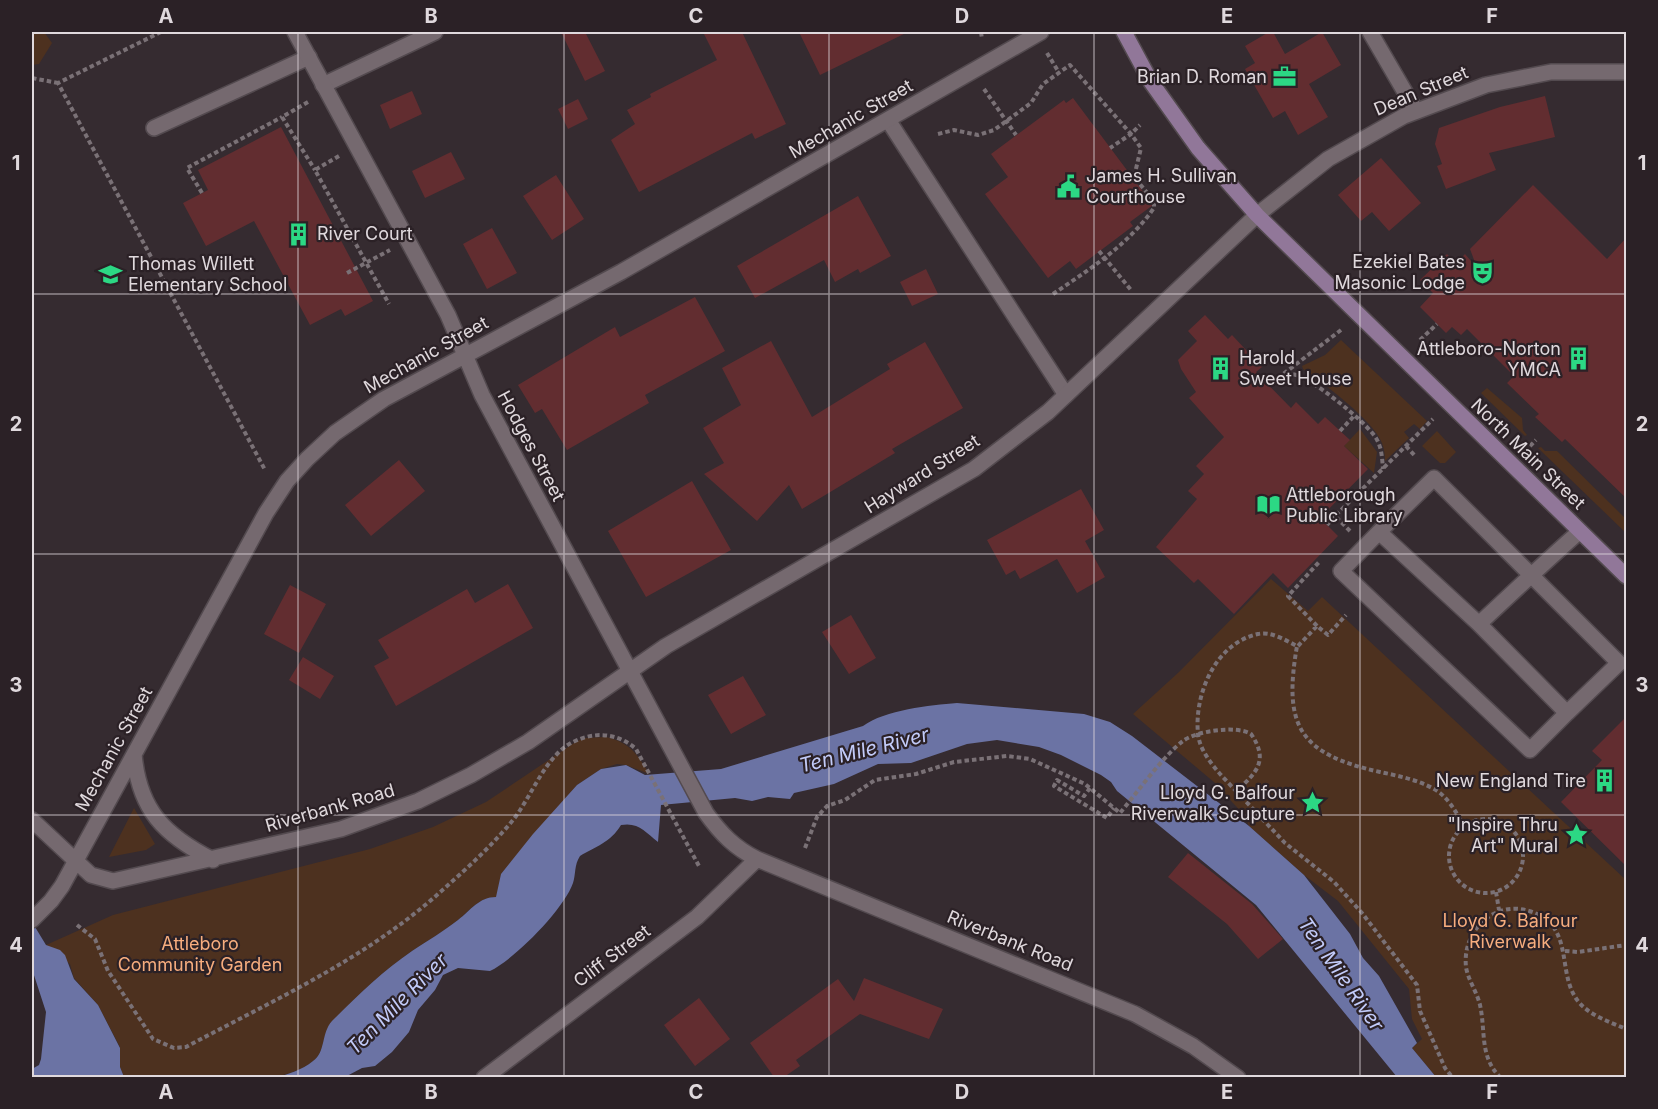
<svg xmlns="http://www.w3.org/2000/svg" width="1658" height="1109" font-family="Inter,sans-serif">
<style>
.green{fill:#4d311f}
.water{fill:#6b73a4}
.building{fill:#622d30}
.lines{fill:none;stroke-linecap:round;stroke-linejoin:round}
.lane-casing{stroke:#534a4f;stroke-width:18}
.street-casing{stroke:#534a4f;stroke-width:18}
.secondary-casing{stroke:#534a4f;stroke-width:18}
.path{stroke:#7a7176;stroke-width:4;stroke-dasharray:4.5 3;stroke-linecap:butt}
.lane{stroke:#75696f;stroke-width:15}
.street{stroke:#75696f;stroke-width:15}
.secondary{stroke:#917799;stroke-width:15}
.grid{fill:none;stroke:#e0d9dd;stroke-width:1.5;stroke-opacity:0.55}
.labels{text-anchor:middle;stroke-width:4.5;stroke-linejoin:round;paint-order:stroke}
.poi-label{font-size:18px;fill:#e0d9dd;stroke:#2b2126;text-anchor:end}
.street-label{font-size:18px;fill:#e0d9dd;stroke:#2b2126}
.park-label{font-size:18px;fill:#f7ad7e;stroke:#2b2126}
.water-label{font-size:20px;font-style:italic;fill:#c2cbf9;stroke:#2b2126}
.neatline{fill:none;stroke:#e0d9dd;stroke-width:2}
.grid-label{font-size:20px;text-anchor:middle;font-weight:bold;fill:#e0d9dd}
</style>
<rect width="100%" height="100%" fill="#352b30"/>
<path class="green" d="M 32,32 L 44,32 L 52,43 L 39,64 L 32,65 Z
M 1341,340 L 1427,421 L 1420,429 L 1414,424 L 1404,432 L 1409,438 L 1385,461 C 1385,455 1384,448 1382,443 C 1373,420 1323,383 1303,369 L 1302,366 L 1325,355 Z
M 1487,388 L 1522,418 L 1523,430 L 1527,435 L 1525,436 L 1481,393 Z
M 1360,429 L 1377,452 L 1374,473 L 1344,446 Z
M 1437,431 L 1456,452 L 1445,463 L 1440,463 L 1422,446 Z
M 1541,447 L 1545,451 L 1557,451 L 1626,519 L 1626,533 L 1538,448 Z
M 1271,579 L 1308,611 L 1322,597 L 1626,880 L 1626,1077 L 1436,1077 L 1412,1048 L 1422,1039 L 1412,1019 L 1409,989 L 1338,901 L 1304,875 L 1249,826 C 1244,810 1229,802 1221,788 L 1133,714 L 1179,672 Z
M 606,737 C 629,742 638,754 649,774 L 626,765 L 617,764 L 601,769 L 577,785 L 501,874 L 497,897 C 479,897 470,910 458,920 C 444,931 427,941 412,951 C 384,970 357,996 333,1021 C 321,1033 326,1052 313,1061 C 302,1070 288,1074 275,1077 L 124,1077 L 120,1067 L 120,1047 L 98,1005 L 74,978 L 70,964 L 46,945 L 113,915 L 370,849 L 433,827 L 486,802 L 577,741 L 586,738 Z
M 134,808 L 155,844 L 146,850 L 109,857 Z"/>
<path class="water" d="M 957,703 L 1084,714 L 1110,722 L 1132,736 L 1249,826 L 1304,875 L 1350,934 L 1363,958 L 1379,976 L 1417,1043 L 1412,1048 L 1436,1077 L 1397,1077 L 1256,905 L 1117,791 L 1111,782 L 1101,775 L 1061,755 L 1039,747 L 997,740 L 967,744 L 911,763 L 878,764 L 834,784 L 794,793 L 790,799 L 768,797 L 752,801 L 735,798 L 661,805 L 658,842 C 645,832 639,822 621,825 C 611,842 595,847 580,856 C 574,865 576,874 573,883 C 564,909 515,959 490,971 L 458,968 L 443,975 L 435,990 L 418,1010 L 409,1032 L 392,1052 L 375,1066 L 362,1068 L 345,1077 L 275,1078 C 288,1074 302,1070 313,1061 C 326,1052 321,1033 332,1021 C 357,996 384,970 412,951 C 427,941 444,931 458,920 C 471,910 479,897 496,897 L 501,874 L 533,834 L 577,785 L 601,769 L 626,765 L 645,775 L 721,769 L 863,726 C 885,710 930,705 957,703 Z
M 32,922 L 46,945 L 60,950 L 65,955 L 74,979 L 98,1005 L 120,1048 L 120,1067 L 124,1077 L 32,1077 L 32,1069 L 39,1065 L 41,1059 L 46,1012 L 32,969 Z"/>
<path class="building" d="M 561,32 L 585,32 L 605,71 L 585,81 Z
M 703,32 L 742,32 L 786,124 L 755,139 L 752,133 L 639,192 L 611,140 L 635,124 L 627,110 L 651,97 L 650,94 L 717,60 Z
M 799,32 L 908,32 L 820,75 Z
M 1269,32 L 1273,32 L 1285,54 L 1322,32 L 1341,65 L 1309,84 L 1328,117 L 1298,135 L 1285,111 L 1273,118 L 1245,69 L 1255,63 L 1245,46 Z
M 412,91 L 422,114 L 390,129 L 380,105 Z
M 1545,96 L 1555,137 L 1489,153 L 1496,170 L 1446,189 L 1437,166 L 1442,164 L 1435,144 L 1439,128 L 1500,107 Z
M 1073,98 L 1153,205 L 1130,222 L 1133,226 L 1076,269 L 1070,261 L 1048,278 L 985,194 L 1008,177 L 991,154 L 1064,100 L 1066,103 Z
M 578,99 L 588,119 L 568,129 L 558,109 Z
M 281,127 L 373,301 L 345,316 L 341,309 L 310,325 L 254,221 L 206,246 L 183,203 L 208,190 L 198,170 Z
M 451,152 L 465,179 L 425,198 L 412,171 Z
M 1381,158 L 1421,203 L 1389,231 L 1372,212 L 1361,221 L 1338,195 Z
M 556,175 L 584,219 L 552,240 L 523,196 Z
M 1533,185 L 1607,259 L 1626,238 L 1626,498 L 1565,439 L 1562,442 L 1535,417 L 1539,414 L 1507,383 L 1514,376 L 1467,329 L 1461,335 L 1452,327 L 1446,333 L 1420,307 L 1433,293 L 1420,280 L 1447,254 L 1456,263 L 1465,254 L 1477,268 L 1470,249 Z
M 858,196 L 891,256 L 860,273 L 858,269 L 835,282 L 824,260 L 755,298 L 737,266 Z
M 492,228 L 517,273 L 487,289 L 463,244 Z
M 926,269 L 938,294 L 912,306 L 900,282 Z
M 695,297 L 725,351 L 645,395 L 649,403 L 567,450 L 542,409 L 535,413 L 518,385 L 615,327 L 620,337 Z
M 1205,315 L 1228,339 L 1232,335 L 1262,367 L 1256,372 L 1291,408 L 1296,402 L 1318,424 L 1325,417 L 1350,440 L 1344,446 L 1368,469 L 1320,518 L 1338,536 L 1288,588 L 1273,573 L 1234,614 L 1198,579 L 1194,583 L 1156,547 L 1197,499 L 1188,491 L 1204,474 L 1196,466 L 1224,437 L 1189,398 L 1196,392 L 1181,369 L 1178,360 L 1197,341 L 1188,331 Z
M 771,341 L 812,417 L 890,369 L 887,364 L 925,342 L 963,408 L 892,449 L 895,453 L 802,509 L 789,485 L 757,521 L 704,474 L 724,463 L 703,428 L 741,405 L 722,368 Z
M 399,460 L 425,491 L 371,536 L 345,505 Z
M 692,481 L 731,550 L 646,597 L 608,531 Z
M 1081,489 L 1104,530 L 1085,541 L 1105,577 L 1077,593 L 1057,559 L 1020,579 L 1015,570 L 1006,575 L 987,540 Z
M 508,584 L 533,628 L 396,706 L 374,666 L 389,658 L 378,640 L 467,589 L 475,603 Z
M 290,585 L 326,604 L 299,653 L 264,634 Z
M 851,615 L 876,658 L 849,674 L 822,632 Z
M 303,657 L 334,676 L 320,699 L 289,680 Z
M 743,676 L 766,715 L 731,734 L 708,695 Z
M 1626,717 L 1626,866 L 1561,802 L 1602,760 L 1592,751 Z
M 1188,853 L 1252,904 L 1283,939 L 1258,959 L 1227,924 L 1168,877 Z
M 864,978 L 943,1009 L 929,1039 L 860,1014 L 796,1060 L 800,1066 L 784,1077 L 774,1077 L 750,1043 L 838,979 L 854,1001 Z
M 699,998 L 730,1039 L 695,1066 L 664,1025 Z"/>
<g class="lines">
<defs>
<path id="lane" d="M 1370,32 L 1416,111
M 323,85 L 435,32
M 888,120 L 1066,395
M 154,128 L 309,57
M 1379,532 L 1341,571 L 1530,750 L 1567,713
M 1479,624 L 1567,713 L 1619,663 L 1434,478 L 1379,532 L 1479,624 C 1512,593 1545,562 1579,532"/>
<path id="street" d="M 295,32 L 448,315 L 482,395 L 706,813 C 721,834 735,848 757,859 L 1135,1014 L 1193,1046 L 1238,1078
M 134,754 C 139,810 164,835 213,860
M 32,820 L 91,875 L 113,881 L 341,829 L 418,801 L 471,775 L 528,742 L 666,646 L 974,469 L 1048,412 L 1257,215 L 1328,159 L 1404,116 L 1486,85 L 1551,72 L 1626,72
M 32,920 L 51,901 L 62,886 L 266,513 L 287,481 L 307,459 L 335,433 L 384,399 L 621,272 L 1041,32
M 484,1078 L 697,917 L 757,859"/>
<path id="secondary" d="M 1124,32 L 1151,82 L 1198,148 L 1257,215 L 1626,576"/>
</defs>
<use href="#lane" class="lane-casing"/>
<use href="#street" class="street-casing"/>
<use href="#secondary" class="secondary-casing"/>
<path class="path" d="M 161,32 L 58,83 L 265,470
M 981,32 L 982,39
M 1047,53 L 1058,71
M 32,78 L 58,83
M 984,89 L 1016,135
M 308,102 L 282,117 L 315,170
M 938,134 L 954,130 L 978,135 L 994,130 L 1031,103 L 1043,84 L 1070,65 L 1131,134 L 1140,125
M 339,156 L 315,170 L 389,304
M 202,193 L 187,168 L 282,117
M 1099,251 L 1131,290
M 347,273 L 390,250
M 1053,294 C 1090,269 1128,245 1154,208 L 1154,201 L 1134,177 L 1141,148 L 1131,134 L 1110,148
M 1341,330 L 1274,381 C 1279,379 1286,374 1291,374 C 1308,374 1367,423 1376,438 C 1382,448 1382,458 1383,469
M 1420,340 L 1437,324
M 1340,431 L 1354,416
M 1406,446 L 1416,457
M 1530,446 L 1536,440
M 1327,525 L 1335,516
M 1350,531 L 1335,516 L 1433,419
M 1317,626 L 1288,596 L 1320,561
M 1298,646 L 1317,626 L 1328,635 L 1346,615
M 1090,788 L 1084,796 L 1057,780 L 1054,786 L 1107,818 L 1114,808
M 1236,791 L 1285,843 L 1334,882 L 1362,913 L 1417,985 L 1420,1011 L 1445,1068 L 1453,1078
M1449 856a37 37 0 1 1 74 0a37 37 0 1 1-74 0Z
M 805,848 L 817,817 L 827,806 L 845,800 L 875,780 L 916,774 L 954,762 L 1007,756 L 1030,759 L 1085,784 L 1120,813 C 1136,794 1164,755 1183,741 C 1196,731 1237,725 1251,734 C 1269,760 1257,773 1236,791 C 1222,776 1200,755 1198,734 C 1194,695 1215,643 1258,634 C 1271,631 1285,640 1297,646 C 1283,726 1299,754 1380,772 C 1399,776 1424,781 1440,793 C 1451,802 1457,814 1464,826
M 1496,892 L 1499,910
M 77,925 L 95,939 L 108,971 L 153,1039 L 174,1048 L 186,1047 C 272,1001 365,959 438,894 C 464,871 491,847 513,820 C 532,796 545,756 573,742 C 595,731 618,733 636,749 L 700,868
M 1565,951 L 1578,952 L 1626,945
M 1501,1078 C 1479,1057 1486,1032 1480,1005 C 1477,992 1468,980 1466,967 C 1462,931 1494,900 1529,911 C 1573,924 1558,967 1574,995 C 1584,1014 1608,1021 1626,1029"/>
<use href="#lane" class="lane"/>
<use href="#street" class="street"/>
<use href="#secondary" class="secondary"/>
</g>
<path class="grid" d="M 298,32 L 298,1078M 564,32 L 564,1078M 829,32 L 829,1078M 1094,32 L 1094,1078M 1360,32 L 1360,1078M 32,294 L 1626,294M 32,554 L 1626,554M 32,815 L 1626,815"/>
<defs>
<symbol id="office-bare" viewBox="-9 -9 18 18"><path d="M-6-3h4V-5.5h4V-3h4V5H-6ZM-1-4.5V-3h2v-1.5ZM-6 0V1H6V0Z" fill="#2cd884" stroke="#2b2126" stroke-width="2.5" paint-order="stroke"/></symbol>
<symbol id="civic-bare" viewBox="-9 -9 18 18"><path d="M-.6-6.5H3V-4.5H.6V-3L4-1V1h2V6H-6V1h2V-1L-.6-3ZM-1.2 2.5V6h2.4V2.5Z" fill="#2cd884" stroke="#2b2126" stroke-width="2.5" paint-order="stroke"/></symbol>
<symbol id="building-bare" viewBox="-9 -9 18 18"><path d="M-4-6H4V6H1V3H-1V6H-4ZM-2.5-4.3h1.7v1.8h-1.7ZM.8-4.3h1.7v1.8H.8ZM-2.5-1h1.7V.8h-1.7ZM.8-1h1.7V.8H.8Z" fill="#2cd884" stroke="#2b2126" stroke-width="2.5" paint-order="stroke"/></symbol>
<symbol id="theatre-bare" viewBox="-9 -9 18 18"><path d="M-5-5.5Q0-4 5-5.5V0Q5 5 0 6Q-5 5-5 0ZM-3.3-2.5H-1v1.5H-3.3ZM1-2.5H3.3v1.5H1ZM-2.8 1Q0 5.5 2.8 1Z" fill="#2cd884" stroke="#2b2126" stroke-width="2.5" paint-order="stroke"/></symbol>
<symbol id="school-bare" viewBox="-9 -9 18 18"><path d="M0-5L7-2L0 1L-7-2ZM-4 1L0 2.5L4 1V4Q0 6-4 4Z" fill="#2cd884" stroke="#2b2126" stroke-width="2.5" paint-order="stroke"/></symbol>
<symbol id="library-bare" viewBox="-9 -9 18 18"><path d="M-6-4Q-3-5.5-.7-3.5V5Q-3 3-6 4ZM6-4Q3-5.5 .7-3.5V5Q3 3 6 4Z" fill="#2cd884" stroke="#2b2126" stroke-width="2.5" paint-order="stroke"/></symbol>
<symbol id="sight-bare" viewBox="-9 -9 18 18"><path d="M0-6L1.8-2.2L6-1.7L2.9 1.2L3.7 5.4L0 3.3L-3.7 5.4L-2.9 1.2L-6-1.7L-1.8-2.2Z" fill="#2cd884" stroke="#2b2126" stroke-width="2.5" paint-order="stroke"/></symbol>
</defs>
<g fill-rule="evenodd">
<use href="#office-bare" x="1268" y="60" width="33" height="33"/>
<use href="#civic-bare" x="1052" y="170" width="33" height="33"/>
<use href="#building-bare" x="282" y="218" width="33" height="33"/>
<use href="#theatre-bare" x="1466" y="256" width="33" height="33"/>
<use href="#school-bare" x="94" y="258" width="33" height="33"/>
<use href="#building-bare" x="1562" y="342" width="33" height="33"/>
<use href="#building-bare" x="1204" y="352" width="33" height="33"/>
<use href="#library-bare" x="1252" y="488" width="33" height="33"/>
<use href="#building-bare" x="1588" y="764" width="33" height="33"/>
<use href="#sight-bare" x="1296" y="786" width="33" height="33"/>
<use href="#sight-bare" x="1560" y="818" width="33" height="33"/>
</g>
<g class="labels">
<g class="poi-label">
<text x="1267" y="83">Brian D. Roman</text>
<text x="1086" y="182" text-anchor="start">James H. Sullivan<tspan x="1086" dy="21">Courthouse</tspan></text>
<text x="317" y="240" text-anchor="start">River Court</text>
<text x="1465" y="268">Ezekiel Bates<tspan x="1465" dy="21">Masonic Lodge</tspan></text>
<text x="128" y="270" text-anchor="start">Thomas Willett<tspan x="128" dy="21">Elementary School</tspan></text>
<text x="1561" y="355">Attleboro-Norton<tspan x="1561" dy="21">YMCA</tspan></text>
<text x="1239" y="364" text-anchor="start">Harold<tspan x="1239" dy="21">Sweet House</tspan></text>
<text x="1286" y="501" text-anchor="start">Attleborough<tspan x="1286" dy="21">Public Library</tspan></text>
<text x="1586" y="787">New England Tire</text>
<text x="1295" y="799">Lloyd G. Balfour<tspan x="1295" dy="21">Riverwalk Scupture</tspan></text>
<text x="1558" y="831">"Inspire Thru<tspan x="1558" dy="21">Art" Mural</tspan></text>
</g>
<g class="street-label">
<text transform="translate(1421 91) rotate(-23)" y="6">Dean Street</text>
<text transform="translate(851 119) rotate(-30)" y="6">Mechanic Street</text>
<text transform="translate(426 355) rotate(-29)" y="6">Mechanic Street</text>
<text transform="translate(531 446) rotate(62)" y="6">Hodges Street</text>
<text transform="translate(1528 454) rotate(44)" y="6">North Main Street</text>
<text transform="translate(922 474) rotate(-32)" y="6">Hayward Street</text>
<text transform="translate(114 749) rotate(-61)" y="6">Mechanic Street</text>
<text transform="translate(330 808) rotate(-16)" y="6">Riverbank Road</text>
<text transform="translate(1010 941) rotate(22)" y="6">Riverbank Road</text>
<text transform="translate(612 956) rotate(-37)" y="6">Cliff Street</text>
</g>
<g class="park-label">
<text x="1510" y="927">Lloyd G. Balfour<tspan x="1510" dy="21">Riverwalk</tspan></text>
<text x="200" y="950">Attleboro<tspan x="200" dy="21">Community Garden</tspan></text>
</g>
<g class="water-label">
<text transform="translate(864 750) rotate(-14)" y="7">Ten Mile River</text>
<text transform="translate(1341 974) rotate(55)" y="7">Ten Mile River</text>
<text transform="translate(397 1004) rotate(-45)" y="7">Ten Mile River</text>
</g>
</g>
<rect width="1658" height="1109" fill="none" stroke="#2b2126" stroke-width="66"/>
<rect x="33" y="33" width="1592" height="1043" class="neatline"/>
<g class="grid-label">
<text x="166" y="23">A</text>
<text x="431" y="23">B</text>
<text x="696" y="23">C</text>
<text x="962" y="23">D</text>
<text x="1227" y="23">E</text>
<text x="1492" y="23">F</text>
<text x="16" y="170">1</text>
<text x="1642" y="170">1</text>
<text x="16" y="431">2</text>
<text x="1642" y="431">2</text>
<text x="16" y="692">3</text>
<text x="1642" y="692">3</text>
<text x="16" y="952">4</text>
<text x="1642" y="952">4</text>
<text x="166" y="1099">A</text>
<text x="431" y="1099">B</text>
<text x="696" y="1099">C</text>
<text x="962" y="1099">D</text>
<text x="1227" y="1099">E</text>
<text x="1492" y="1099">F</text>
</g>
</svg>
